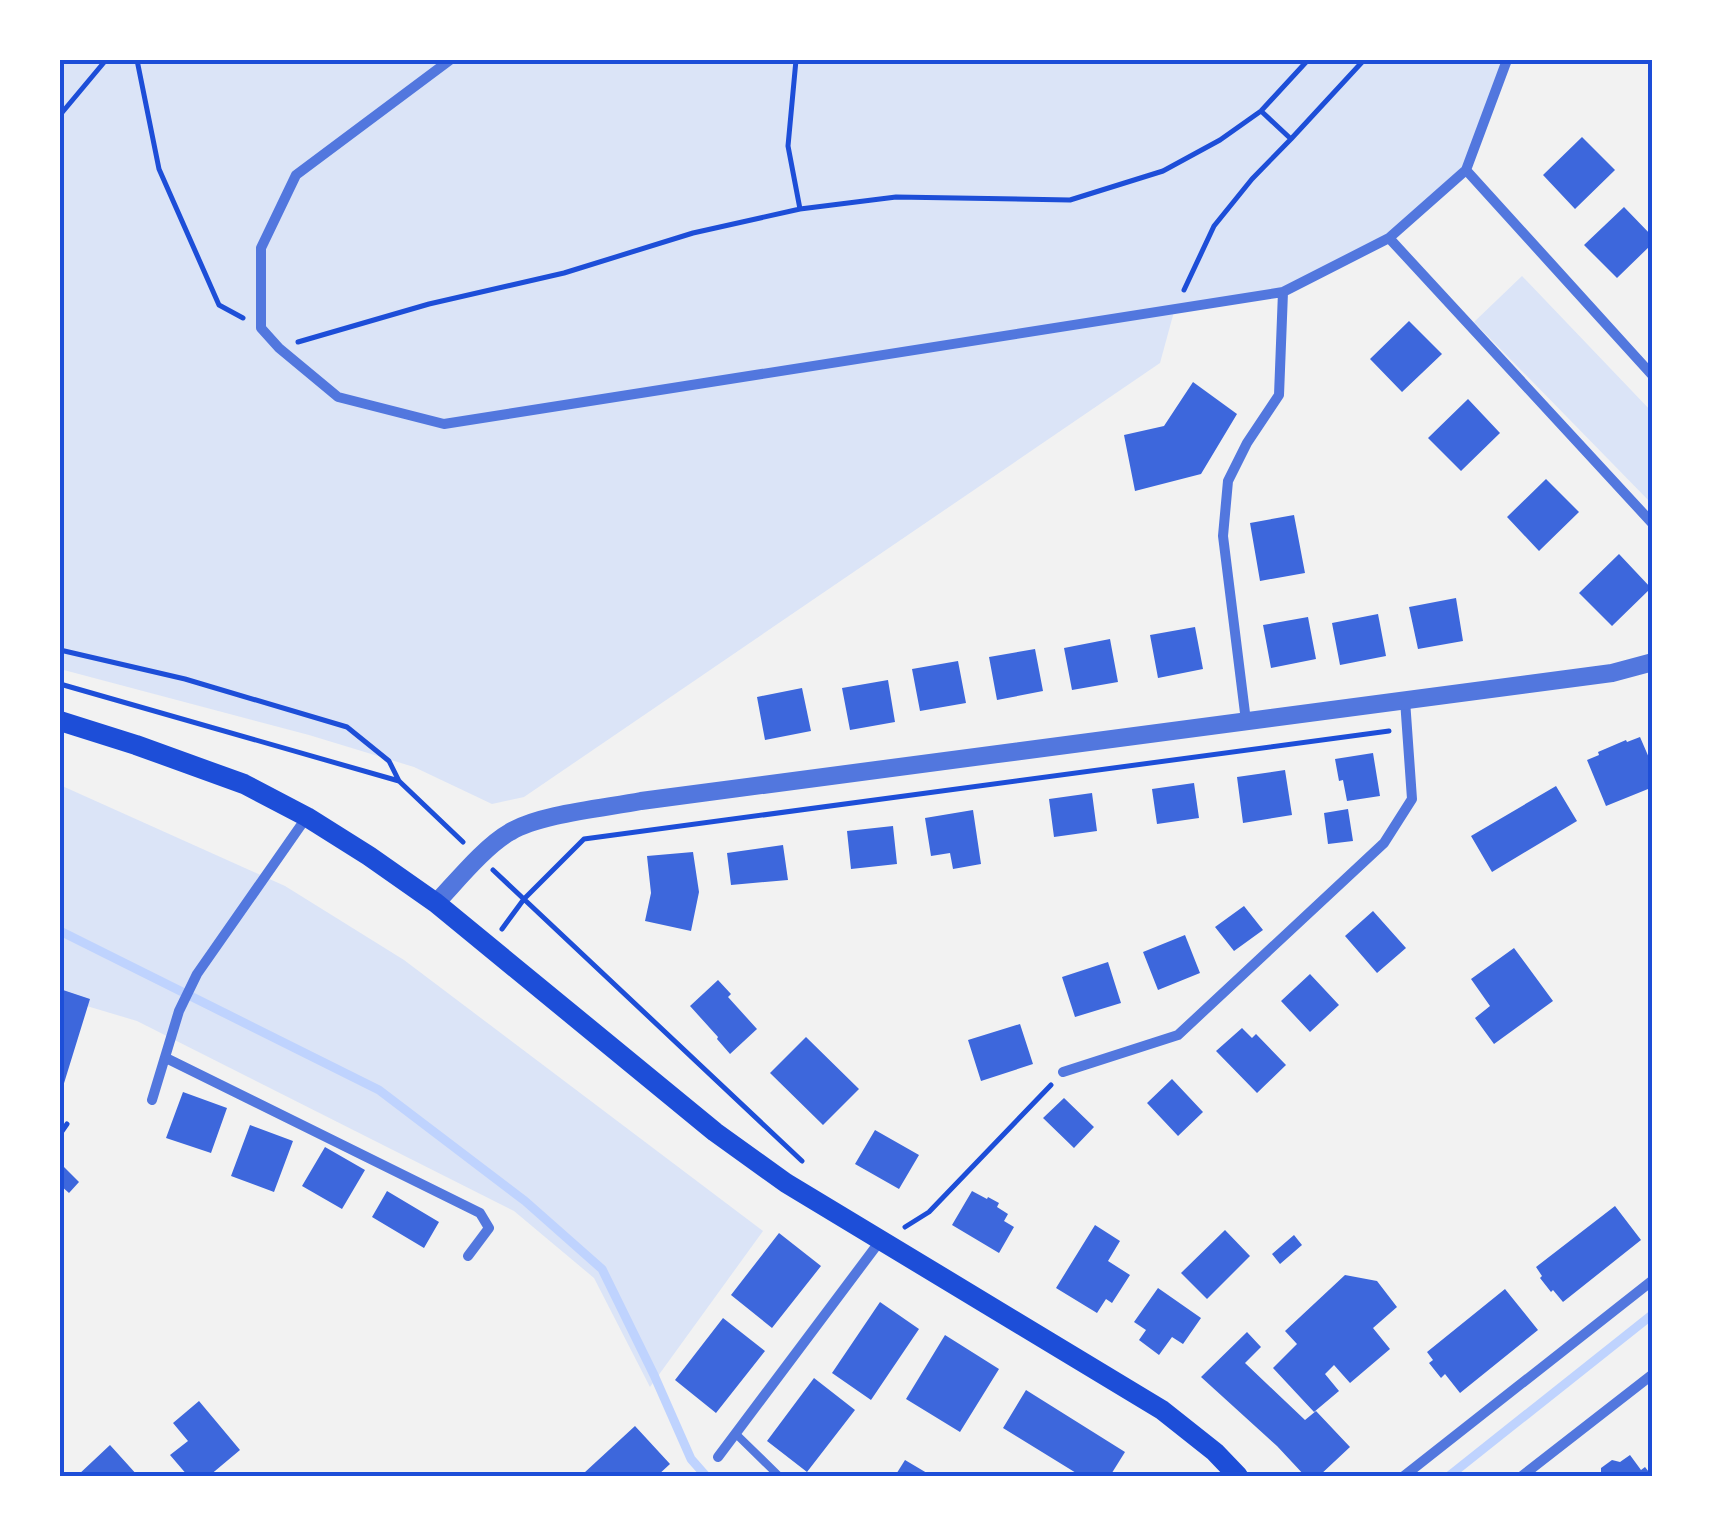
<svg xmlns="http://www.w3.org/2000/svg" width="1713" height="1536" font-family="Lato,sans-serif">
<style>
.green{fill:#dbe4f7}
.lines{fill:none;stroke-linecap:round;stroke-linejoin:round}
.stream{stroke:#bfd3fe;stroke-width:9}
.building{fill:#3d67dc}
.path{stroke:#1d4ed8;stroke-width:5}
.service{stroke:#5277de;stroke-width:8}
.minor{stroke:#5277de;stroke-width:10}
.tertiary{stroke:#5277de;stroke-width:18}
.secondary{stroke:#1d4ed8;stroke-width:20}
.neatline{fill:none;stroke:#1d4ed8;stroke-width:4}
</style>
<rect width="100%" height="100%" fill="#f2f2f2"/>
<path class="green" d="M 60,60 L 1503,60 L 1463,169 L 1387,237 L 1282,290 L 1175,308 L 1160,363 L 524,797 L 492,804 L 414,767 L 309,735 L 60,669 Z
M 1522,276 L 1653,413 L 1653,505 L 1474,322 Z
M 60,785 L 285,886 L 404,960 L 763,1231 L 650,1387 L 594,1278 L 514,1211 L 137,1021 L 60,998 Z"/>
<g class="lines">
<path class="stream" d="M 60,931 L 379,1090 L 525,1201 L 602,1269 L 654,1375 L 691,1459 L 706,1476
M 1449,1476 L 1653,1314"/>
</g>
<path class="building" d="M 1582,137 L 1615,170 L 1575,209 L 1543,175 Z
M 1624,207 L 1653,237 L 1653,243 L 1617,278 L 1584,245 Z
M 1409,321 L 1442,354 L 1402,392 L 1370,359 Z
M 1193,382 L 1237,414 L 1201,474 L 1135,491 L 1124,435 L 1164,426 Z
M 1468,399 L 1500,433 L 1461,471 L 1428,438 Z
M 1546,479 L 1579,512 L 1539,551 L 1507,517 Z
M 1294,515 L 1305,573 L 1260,581 L 1250,523 Z
M 1619,554 L 1651,588 L 1612,626 L 1579,593 Z
M 1456,598 L 1463,641 L 1418,649 L 1409,607 Z
M 1378,614 L 1386,656 L 1340,665 L 1332,623 Z
M 1308,617 L 1316,659 L 1271,668 L 1263,625 Z
M 1195,627 L 1203,669 L 1158,678 L 1150,635 Z
M 1110,639 L 1118,682 L 1072,690 L 1064,648 Z
M 1035,649 L 1043,691 L 997,700 L 989,657 Z
M 958,661 L 966,703 L 920,711 L 912,669 Z
M 888,680 L 895,722 L 850,730 L 842,688 Z
M 802,688 L 811,731 L 765,740 L 757,697 Z
M 1640,737 L 1653,767 L 1653,787 L 1606,806 L 1587,760 L 1599,755 L 1598,752 L 1626,740 L 1627,742 Z
M 1373,753 L 1380,796 L 1347,801 L 1343,780 L 1339,781 L 1335,759 Z
M 1285,770 L 1292,815 L 1243,823 L 1237,777 Z
M 1194,783 L 1199,818 L 1157,824 L 1152,789 Z
M 1556,786 L 1577,821 L 1492,872 L 1471,836 Z
M 1092,793 L 1097,831 L 1054,837 L 1049,799 Z
M 1348,809 L 1353,841 L 1328,844 L 1324,813 Z
M 973,810 L 981,864 L 953,869 L 950,853 L 931,856 L 925,818 Z
M 893,826 L 897,864 L 851,869 L 847,831 Z
M 783,845 L 788,880 L 731,885 L 727,853 Z
M 693,852 L 699,892 L 691,931 L 645,921 L 651,893 L 647,856 Z
M 1244,906 L 1263,930 L 1234,951 L 1215,927 Z
M 1373,911 L 1406,948 L 1377,973 L 1345,936 Z
M 1185,935 L 1200,973 L 1158,990 L 1143,952 Z
M 1514,948 L 1553,1001 L 1494,1044 L 1475,1018 L 1490,1006 L 1471,979 Z
M 1108,962 L 1121,1003 L 1075,1017 L 1062,977 Z
M 1310,974 L 1339,1005 L 1310,1032 L 1281,1001 Z
M 718,980 L 731,994 L 728,997 L 757,1029 L 730,1054 L 717,1039 L 718,1037 L 690,1006 Z
M 60,989 L 90,999 L 61,1093 L 60,1093 Z
M 1020,1024 L 1033,1064 L 981,1081 L 968,1040 Z
M 1242,1028 L 1252,1038 L 1256,1034 L 1286,1065 L 1257,1093 L 1216,1051 Z
M 806,1037 L 859,1089 L 823,1125 L 770,1073 Z
M 1172,1079 L 1203,1112 L 1178,1136 L 1147,1103 Z
M 183,1092 L 227,1108 L 211,1153 L 166,1138 Z
M 1064,1098 L 1094,1127 L 1074,1148 L 1043,1118 Z
M 250,1125 L 293,1141 L 274,1192 L 231,1176 Z
M 875,1130 L 919,1155 L 899,1189 L 855,1164 Z
M 325,1147 L 365,1170 L 342,1209 L 302,1186 Z
M 60,1163 L 79,1182 L 69,1193 L 60,1185 Z
M 387,1191 L 439,1222 L 424,1248 L 372,1217 Z
M 972,1191 L 987,1199 L 988,1197 L 999,1203 L 997,1207 L 1008,1214 L 1004,1221 L 1014,1227 L 999,1253 L 952,1225 Z
M 1615,1206 L 1641,1240 L 1563,1302 L 1553,1290 L 1551,1292 L 1540,1278 L 1542,1276 L 1536,1267 Z
M 1095,1225 L 1120,1241 L 1108,1261 L 1130,1275 L 1112,1303 L 1106,1299 L 1097,1313 L 1056,1288 Z
M 1225,1230 L 1250,1256 L 1207,1299 L 1181,1273 Z
M 779,1233 L 821,1266 L 772,1328 L 731,1295 Z
M 1294,1235 L 1302,1245 L 1280,1264 L 1272,1254 Z
M 1345,1275 L 1377,1281 L 1397,1307 L 1373,1328 L 1390,1349 L 1350,1383 L 1334,1365 L 1325,1374 L 1339,1391 L 1314,1412 L 1273,1368 L 1297,1344 L 1285,1331 Z
M 1158,1288 L 1201,1318 L 1183,1344 L 1172,1337 L 1159,1355 L 1139,1340 L 1146,1330 L 1134,1322 Z
M 1505,1289 L 1538,1330 L 1460,1393 L 1445,1374 L 1441,1378 L 1429,1363 L 1433,1360 L 1427,1352 Z
M 880,1302 L 919,1329 L 871,1400 L 832,1373 Z
M 723,1318 L 765,1351 L 716,1413 L 675,1380 Z
M 1247,1332 L 1261,1347 L 1245,1363 L 1305,1420 L 1316,1411 L 1350,1447 L 1319,1476 L 1305,1476 L 1277,1446 L 1201,1377 Z
M 945,1335 L 999,1369 L 960,1432 L 906,1399 Z
M 814,1378 L 855,1410 L 807,1472 L 767,1441 Z
M 1026,1390 L 1125,1452 L 1110,1476 L 1081,1476 L 1003,1428 Z
M 199,1401 L 240,1450 L 209,1476 L 188,1476 L 170,1455 L 188,1441 L 173,1423 Z
M 635,1426 L 670,1464 L 657,1476 L 586,1476 L 584,1473 Z
M 110,1445 L 138,1476 L 77,1476 Z
M 1630,1455 L 1641,1470 L 1645,1467 L 1652,1476 L 1601,1476 L 1601,1468 L 1612,1460 L 1620,1462 Z
M 905,1460 L 932,1476 L 895,1476 Z"/>
<g class="lines">
<path class="path" d="M 137,60 L 159,169 L 219,305 L 243,318
M 796,60 L 788,146 L 800,209
M 1261,111 L 1291,139 L 1364,60
M 60,115 L 106,60
M 1184,290 L 1214,226 L 1252,179 L 1291,139
M 298,342 L 429,304 L 564,273 L 693,233 L 800,209 L 896,197 L 1070,200 L 1163,171 L 1220,140 L 1261,111 L 1308,60
M 60,650 L 185,679 L 347,727 L 389,761 L 399,781 L 463,842
M 60,684 L 399,781
M 493,870 L 802,1161
M 502,929 L 524,899 L 584,839 L 1389,731
M 60,1134 L 67,1124
M 905,1227 L 929,1212 L 1051,1085"/>
<path class="service" d="M 737,1435 L 779,1476"/>
<path class="minor" d="M 450,60 L 296,175 L 261,248 L 261,328 L 279,348 L 338,397 L 444,424 L 1283,292 L 1389,238 L 1466,170 L 1507,60
M 1466,170 L 1653,376
M 1389,238 L 1653,524
M 1246,721 L 1223,536 L 1228,481 L 1247,443 L 1279,395 L 1283,292
M 166,1058 L 480,1213 L 489,1228 L 468,1256
M 1063,1072 L 1178,1035 L 1384,843 L 1412,799 L 1405,700
M 152,1100 L 179,1011 L 197,974 L 306,818
M 718,1457 L 880,1241
M 1404,1476 L 1653,1280
M 1522,1476 L 1653,1374"/>
<path class="tertiary" d="M 436,903 C 456,882 485,846 510,832 C 539,814 605,808 641,801 L 1612,673 L 1653,662"/>
<path class="secondary" d="M 60,721 L 136,745 L 244,784 L 307,817 L 369,856 L 436,903 L 715,1132 L 786,1183 L 1162,1410 L 1215,1452 L 1238,1476"/>
</g>
<rect width="1713" height="1536" fill="none" stroke="#ffffff" stroke-width="125"/>
<rect x="62" y="62" width="1588" height="1412" class="neatline"/>
</svg>
